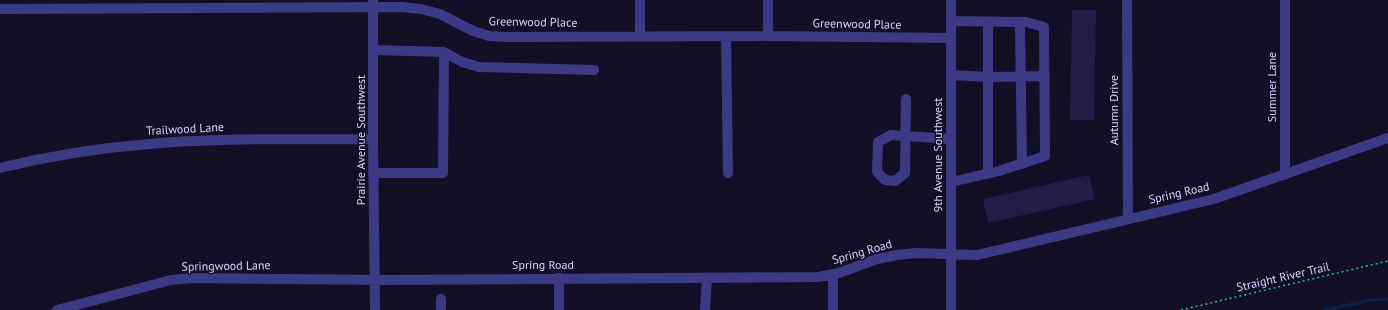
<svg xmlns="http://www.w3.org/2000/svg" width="1388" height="310" font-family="'PT Sans',sans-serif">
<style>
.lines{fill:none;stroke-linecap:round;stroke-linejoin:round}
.stream{stroke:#0c2248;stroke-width:3}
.building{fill:#241b47}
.path{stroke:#2fb8b0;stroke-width:1.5;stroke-dasharray:2 3;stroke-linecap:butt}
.minor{stroke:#3d3a85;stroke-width:10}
.labels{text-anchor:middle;stroke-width:3;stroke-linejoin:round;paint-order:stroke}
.street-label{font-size:12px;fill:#d9d4ff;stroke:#130f26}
</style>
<rect width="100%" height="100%" fill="#130f26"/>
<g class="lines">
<path class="stream" d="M 1325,310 L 1371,300 L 1388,299"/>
</g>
<path class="building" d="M 1072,10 L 1096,10 L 1094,120 L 1070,120 Z
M 1089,175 L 1095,199 L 988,223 L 983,199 Z"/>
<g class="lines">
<path class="path" d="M 1181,310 L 1388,261"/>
<path class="minor" d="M 373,0 L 373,139 L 375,310
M 640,0 L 640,36
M 768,0 L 768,36
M 951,0 L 951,310
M 1127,0 L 1128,219
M 1285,0 L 1285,175
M 0,9 L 402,7 L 421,9 L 440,14 L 473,31 L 489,36 L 506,37 L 768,36 L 951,38
M 951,21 L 1026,22 L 1044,27 L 1045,156 L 999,171 L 951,182
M 1020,22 L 1022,164
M 726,36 L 728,173
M 373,50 L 444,52 L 462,62 L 479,67 L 594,70
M 951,75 L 988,77 L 1044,76
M 906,99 L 905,173 L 895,181 L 885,180 L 877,172 L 878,142 L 891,135 L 951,139
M 0,168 C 49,156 99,148 149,144 C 223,137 299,140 373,139
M 373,173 L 443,173 L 444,52
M 988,174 L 988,22
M 833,274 L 833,310
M 559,278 L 559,310
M 57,310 L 171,280 L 193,278 L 386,280 L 818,277 L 839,273 L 877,259 L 897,255 L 916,253 L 977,255 L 1214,199 L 1388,138
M 441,310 L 441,299
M 705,310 L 707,278"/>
</g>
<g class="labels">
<g class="street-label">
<text transform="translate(533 22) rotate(1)" y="4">Greenwood Place</text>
<text transform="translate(857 24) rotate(1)" y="4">Greenwood Place</text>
<text transform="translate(1272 87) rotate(-90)" y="4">Summer Lane</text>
<text transform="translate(1114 110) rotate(-90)" y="4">Autumn Drive</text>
<text transform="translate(185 129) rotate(-3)" y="4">Trailwood Lane</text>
<text transform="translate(361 140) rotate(-90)" y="4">Prairie Avenue Southwest</text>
<text transform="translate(938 155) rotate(-90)" y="4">9th Avenue Southwest</text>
<text transform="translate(1179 193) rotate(-13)" y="4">Spring Road</text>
<text transform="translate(862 252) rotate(-16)" y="4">Spring Road</text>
<text x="543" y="269">Spring Road</text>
<text transform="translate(226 266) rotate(-1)" y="4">Springwood Lane</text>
<text transform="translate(1283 277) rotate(-13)" y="4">Straight River Trail</text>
</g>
</g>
</svg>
